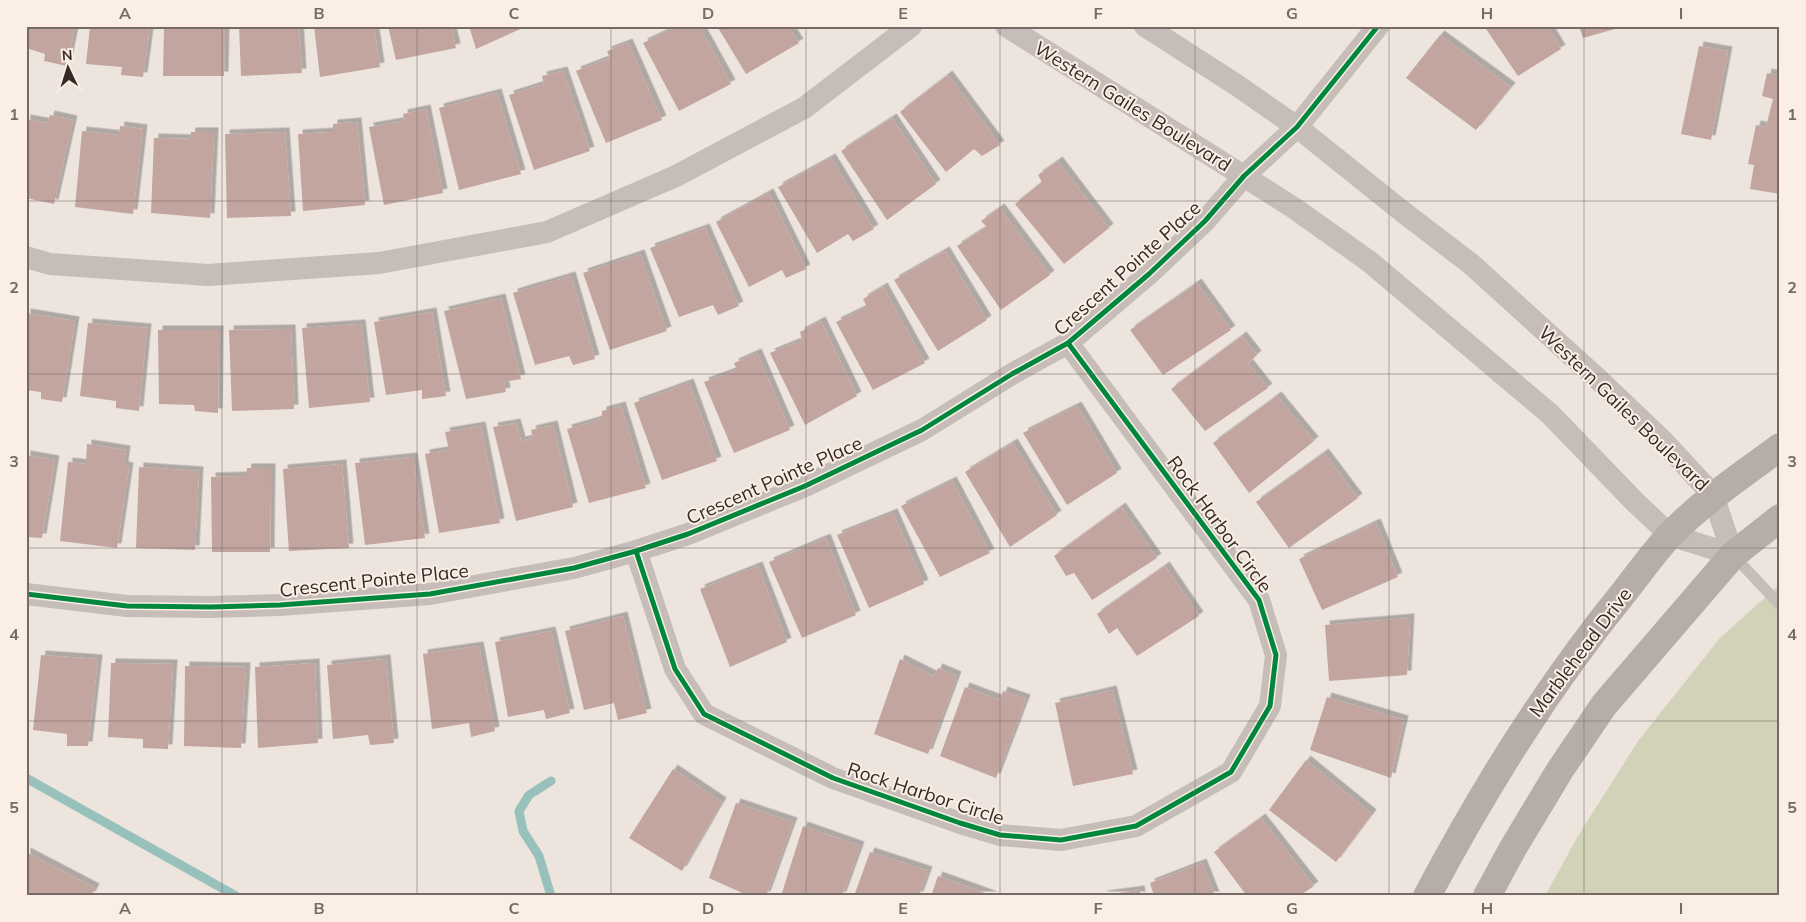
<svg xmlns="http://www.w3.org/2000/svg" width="1806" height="922" font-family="Mulish,sans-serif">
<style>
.green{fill:#d1d2b7}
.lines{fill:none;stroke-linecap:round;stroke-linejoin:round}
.stream{stroke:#99c1bc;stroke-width:9}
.building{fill:#c2a59f;filter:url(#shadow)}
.lane{stroke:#c6bdb8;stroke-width:11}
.street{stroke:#c6bdb8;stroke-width:22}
.secondary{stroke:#b7ada8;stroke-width:28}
.cycleway-casing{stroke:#faeee5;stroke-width:8}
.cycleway{stroke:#00873e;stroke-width:5}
.grid{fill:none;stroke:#766a66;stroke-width:1;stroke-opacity:0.55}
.labels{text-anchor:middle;stroke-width:4;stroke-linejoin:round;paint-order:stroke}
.street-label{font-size:19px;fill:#362926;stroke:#faeee5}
.neatline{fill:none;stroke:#766a66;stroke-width:2}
.grid-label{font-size:16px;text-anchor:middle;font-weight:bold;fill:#766a66}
</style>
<defs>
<filter id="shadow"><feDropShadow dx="4.5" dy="-4.5" stdDeviation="0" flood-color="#0004"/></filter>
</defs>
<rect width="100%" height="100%" fill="#ede4de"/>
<path class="green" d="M 1780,584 L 1780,896 L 1545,896 L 1578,836 L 1638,741 L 1720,638 Z"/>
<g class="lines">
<path class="stream" d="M 26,778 L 236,896
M 551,781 L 529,795 L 519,811 L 523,831 L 539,856 L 551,896"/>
</g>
<path class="building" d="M 26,26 L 75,26 L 67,66 L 44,61 L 45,54 L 26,48 Z
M 90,26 L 150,26 L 143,77 L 121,75 L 122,67 L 86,64 Z
M 164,26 L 225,26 L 224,76 L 163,76 Z
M 239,26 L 299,26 L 302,73 L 241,76 Z
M 314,26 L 374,26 L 380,67 L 320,77 Z
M 388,26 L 451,26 L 456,48 L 396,60 Z
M 469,26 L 527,26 L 476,49 Z
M 674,26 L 699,26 L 731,84 L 679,111 L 643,43 L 675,28 Z
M 717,26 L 788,26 L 799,43 L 746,74 Z
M 1484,26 L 1547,26 L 1561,49 L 1518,76 Z
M 1579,26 L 1622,26 L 1622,27 L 1583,38 Z
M 1440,35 L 1511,87 L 1476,130 L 1406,78 Z
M 628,43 L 662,120 L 606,143 L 576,71 L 610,58 L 607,51 Z
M 1699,46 L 1728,51 L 1711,140 L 1681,134 Z
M 1779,65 L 1780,65 L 1780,194 L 1750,189 L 1754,165 L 1748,164 L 1756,125 L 1766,127 L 1773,99 L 1762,96 L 1767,73 L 1777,75 Z
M 563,71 L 590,151 L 534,170 L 509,95 L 544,84 L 542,76 Z
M 948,75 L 1000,145 L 982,156 L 974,149 L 946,172 L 900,112 Z
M 497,93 L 521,174 L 459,190 L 439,108 Z
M 426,109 L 443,193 L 384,205 L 369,127 L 404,121 L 403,114 Z
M 50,115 L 73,120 L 54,204 L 26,198 L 26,119 L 48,123 Z
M 892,118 L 936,184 L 887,220 L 841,151 Z
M 357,122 L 365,205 L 303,211 L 298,134 L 333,132 L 333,124 Z
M 120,126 L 143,129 L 133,214 L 75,207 L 82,131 L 119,135 Z
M 191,132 L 214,132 L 210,218 L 151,213 L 154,138 L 190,139 Z
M 285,132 L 291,216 L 227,218 L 225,134 Z
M 831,158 L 874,229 L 853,241 L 848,234 L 817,253 L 778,187 Z
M 1058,161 L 1109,228 L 1064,264 L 1015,204 L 1042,182 L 1038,175 Z
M 769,193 L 806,269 L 786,278 L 782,270 L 749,287 L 716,222 Z
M 1000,208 L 1050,275 L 1001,310 L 957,246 L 987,227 L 981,221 Z
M 705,228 L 739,306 L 718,315 L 713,305 L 679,317 L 650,248 Z
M 945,251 L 987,320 L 938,351 L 894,280 Z
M 640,254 L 667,331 L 610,350 L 583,273 Z
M 571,276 L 595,359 L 573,365 L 569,356 L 535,365 L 513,293 Z
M 1197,283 L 1231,330 L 1163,375 L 1130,330 Z
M 883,287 L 925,363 L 873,390 L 836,322 L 867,307 L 863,299 Z
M 501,298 L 521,379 L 504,382 L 506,392 L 466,399 L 444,311 Z
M 432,312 L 446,396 L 422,399 L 422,390 L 386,395 L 374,322 Z
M 26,313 L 75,321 L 62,402 L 41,399 L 41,392 L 26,390 Z
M 821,321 L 857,396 L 805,425 L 770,353 L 802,340 L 800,332 Z
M 88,323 L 147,328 L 139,411 L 116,408 L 116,401 L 80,396 Z
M 361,324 L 370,402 L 309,408 L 302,328 Z
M 291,329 L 294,409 L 232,411 L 229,330 Z
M 158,330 L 219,330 L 218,413 L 195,411 L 194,405 L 159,404 Z
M 1242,336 L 1257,355 L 1248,363 L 1268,388 L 1205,431 L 1171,389 Z
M 757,353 L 790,430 L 734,453 L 704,382 L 737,370 L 734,363 Z
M 689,383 L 717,461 L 662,480 L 634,403 Z
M 1277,396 L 1314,441 L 1249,493 L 1213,443 Z
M 621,406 L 646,488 L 589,503 L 567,429 L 602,419 L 602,411 Z
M 1077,406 L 1117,473 L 1067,505 L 1023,433 Z
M 516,423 L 521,441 L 533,438 L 531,430 L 553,425 L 573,507 L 516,521 L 493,427 Z
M 481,426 L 500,523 L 439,533 L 425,454 L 449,450 L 445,432 Z
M 1013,443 L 1057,515 L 1010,547 L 965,472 Z
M 87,444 L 126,450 L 124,466 L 129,467 L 117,548 L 60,541 L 68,462 L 86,464 Z
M 1324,453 L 1358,498 L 1289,548 L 1256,502 Z
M 26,455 L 55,460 L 42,538 L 26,537 Z
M 413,457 L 425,538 L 365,545 L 355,463 Z
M 342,464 L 349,548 L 289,551 L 283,469 Z
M 139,467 L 199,471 L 195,550 L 136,548 Z
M 247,468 L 271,468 L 270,552 L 212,552 L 211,477 L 246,476 Z
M 952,481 L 990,553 L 940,577 L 901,506 Z
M 1121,507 L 1157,558 L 1092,600 L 1074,573 L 1066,576 L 1054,556 Z
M 893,513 L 924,584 L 869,608 L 837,535 Z
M 1376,523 L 1398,577 L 1322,610 L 1299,559 Z
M 826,538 L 856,615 L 802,638 L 769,562 Z
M 758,566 L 787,642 L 730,667 L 700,589 Z
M 1165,566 L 1199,616 L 1137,656 L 1117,628 L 1109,634 L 1097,614 Z
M 623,616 L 647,713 L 618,720 L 614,703 L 584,710 L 565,631 Z
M 1410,618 L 1407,675 L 1329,681 L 1325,625 Z
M 551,631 L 570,713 L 546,719 L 544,710 L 508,717 L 495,642 Z
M 479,646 L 495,731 L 471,737 L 469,723 L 432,729 L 423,654 Z
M 41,655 L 98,659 L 88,746 L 67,746 L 67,734 L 33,730 Z
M 386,659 L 394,743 L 370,745 L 368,735 L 333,739 L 327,665 Z
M 900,659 L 934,676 L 938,668 L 957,676 L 928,754 L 874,734 Z
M 111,663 L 173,664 L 168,749 L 143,748 L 143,739 L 108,737 Z
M 315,663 L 318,743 L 258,748 L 255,667 Z
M 185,666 L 246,667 L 241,748 L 184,746 Z
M 965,687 L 1000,700 L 1003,691 L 1026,699 L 996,778 L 940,756 Z
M 1112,690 L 1133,774 L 1073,786 L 1055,703 Z
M 1327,697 L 1404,720 L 1391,778 L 1310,750 Z
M 1306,760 L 1372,814 L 1336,862 L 1269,810 Z
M 673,769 L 722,802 L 682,871 L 629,838 Z
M 736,803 L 793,822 L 766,896 L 749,896 L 709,878 Z
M 1261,818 L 1314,886 L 1299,896 L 1292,896 L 1289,893 L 1285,896 L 1247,896 L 1214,852 Z
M 803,826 L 860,846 L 842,896 L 781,896 Z
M 26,852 L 95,888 L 91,896 L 26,896 Z
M 870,852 L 928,871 L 919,896 L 854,896 Z
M 1202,863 L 1215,896 L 1154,896 L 1150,883 Z
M 938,876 L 993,896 L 931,896 Z
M 1140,890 L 1141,896 L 1103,896 L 1103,895 Z"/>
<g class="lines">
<path class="lane" d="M 1733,555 L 1780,605"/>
<path class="street" d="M 1006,26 L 1294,208 L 1370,262 L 1550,414 L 1635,502 L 1670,535 L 1733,555
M 1145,26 L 1235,84 L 1297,127 L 1403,212 L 1471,264 L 1599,380 L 1663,441 L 1713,495 L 1733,555
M 26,257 L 50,264 L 208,275 L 379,263 L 547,232 L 676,176 L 804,108 L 911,26
M 636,551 L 675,669 L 704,714 L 833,778 L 960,823 L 1000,835 L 1061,840 L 1136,826 L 1231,772 L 1270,706 L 1276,655 L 1259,600 L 1068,343
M 26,594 L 127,606 L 210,607 L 280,605 L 430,594 L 574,568 L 636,551 L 688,534 L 805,486 L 922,430 L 1012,374 L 1068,343 L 1149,274 L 1205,221 L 1244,176 L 1297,127 L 1378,26"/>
<path class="secondary" d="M 1427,896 C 1485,787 1547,687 1625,591 C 1640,572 1654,552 1670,535 C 1703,501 1742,475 1780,447
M 1487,896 L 1513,848 L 1560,770 L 1604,705 L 1733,555 L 1780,518"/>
<defs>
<path id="cycleway" d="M 636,551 L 675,669 L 704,714 L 833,778 L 960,823 L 1000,835 L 1061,840 L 1136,826 L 1231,772 L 1270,706 L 1276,655 L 1259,600 L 1068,343
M 26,594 L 127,606 L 210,607 L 280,605 L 430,594 L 574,568 L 636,551 L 688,534 L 805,486 L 922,430 L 1012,374 L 1068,343 L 1149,274 L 1205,221 L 1244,176 L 1297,127 L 1378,26"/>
</defs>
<use href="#cycleway" class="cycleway-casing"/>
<use href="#cycleway" class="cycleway"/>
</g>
<path class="grid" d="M 222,26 L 222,896M 417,26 L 417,896M 611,26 L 611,896M 806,26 L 806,896M 1000,26 L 1000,896M 1195,26 L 1195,896M 1389,26 L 1389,896M 1584,26 L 1584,896M 26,201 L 1780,201M 26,374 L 1780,374M 26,548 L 1780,548M 26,721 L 1780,721"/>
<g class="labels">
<g class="street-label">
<text transform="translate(1133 106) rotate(32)" y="7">Western Gailes Boulevard</text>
<text transform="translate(1127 268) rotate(-42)" y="7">Crescent Pointe Place</text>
<text transform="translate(1624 408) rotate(44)" y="7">Western Gailes Boulevard</text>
<text transform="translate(774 480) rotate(-24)" y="7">Crescent Pointe Place</text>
<text transform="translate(1220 524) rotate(54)" y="7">Rock Harbor Circle</text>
<text transform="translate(374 580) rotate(-6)" y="7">Crescent Pointe Place</text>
<text transform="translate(1580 652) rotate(-53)" y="7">Marblehead Drive</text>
<text transform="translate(926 793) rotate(18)" y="7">Rock Harbor Circle</text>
</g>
</g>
<rect width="1806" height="922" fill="none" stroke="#faeee5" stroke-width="55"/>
<g transform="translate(68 68) rotate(356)" stroke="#faeee5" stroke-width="4" paint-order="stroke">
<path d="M0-4L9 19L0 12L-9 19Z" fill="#362926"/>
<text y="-8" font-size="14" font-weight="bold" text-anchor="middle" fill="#362926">N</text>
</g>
<rect x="28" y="28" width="1750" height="866" class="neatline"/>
<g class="grid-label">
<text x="125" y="19">A</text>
<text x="319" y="19">B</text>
<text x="514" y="19">C</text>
<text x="708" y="19">D</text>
<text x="903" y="19">E</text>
<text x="1098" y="19">F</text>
<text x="1292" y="19">G</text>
<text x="1487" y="19">H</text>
<text x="1681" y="19">I</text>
<text x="14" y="120">1</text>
<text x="1792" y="120">1</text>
<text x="14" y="293">2</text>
<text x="1792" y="293">2</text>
<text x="14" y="467">3</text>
<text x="1792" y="467">3</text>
<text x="14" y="640">4</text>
<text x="1792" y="640">4</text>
<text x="14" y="813">5</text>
<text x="1792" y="813">5</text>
<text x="125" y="914">A</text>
<text x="319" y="914">B</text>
<text x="514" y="914">C</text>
<text x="708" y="914">D</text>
<text x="903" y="914">E</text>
<text x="1098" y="914">F</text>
<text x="1292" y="914">G</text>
<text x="1487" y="914">H</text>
<text x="1681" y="914">I</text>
</g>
</svg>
